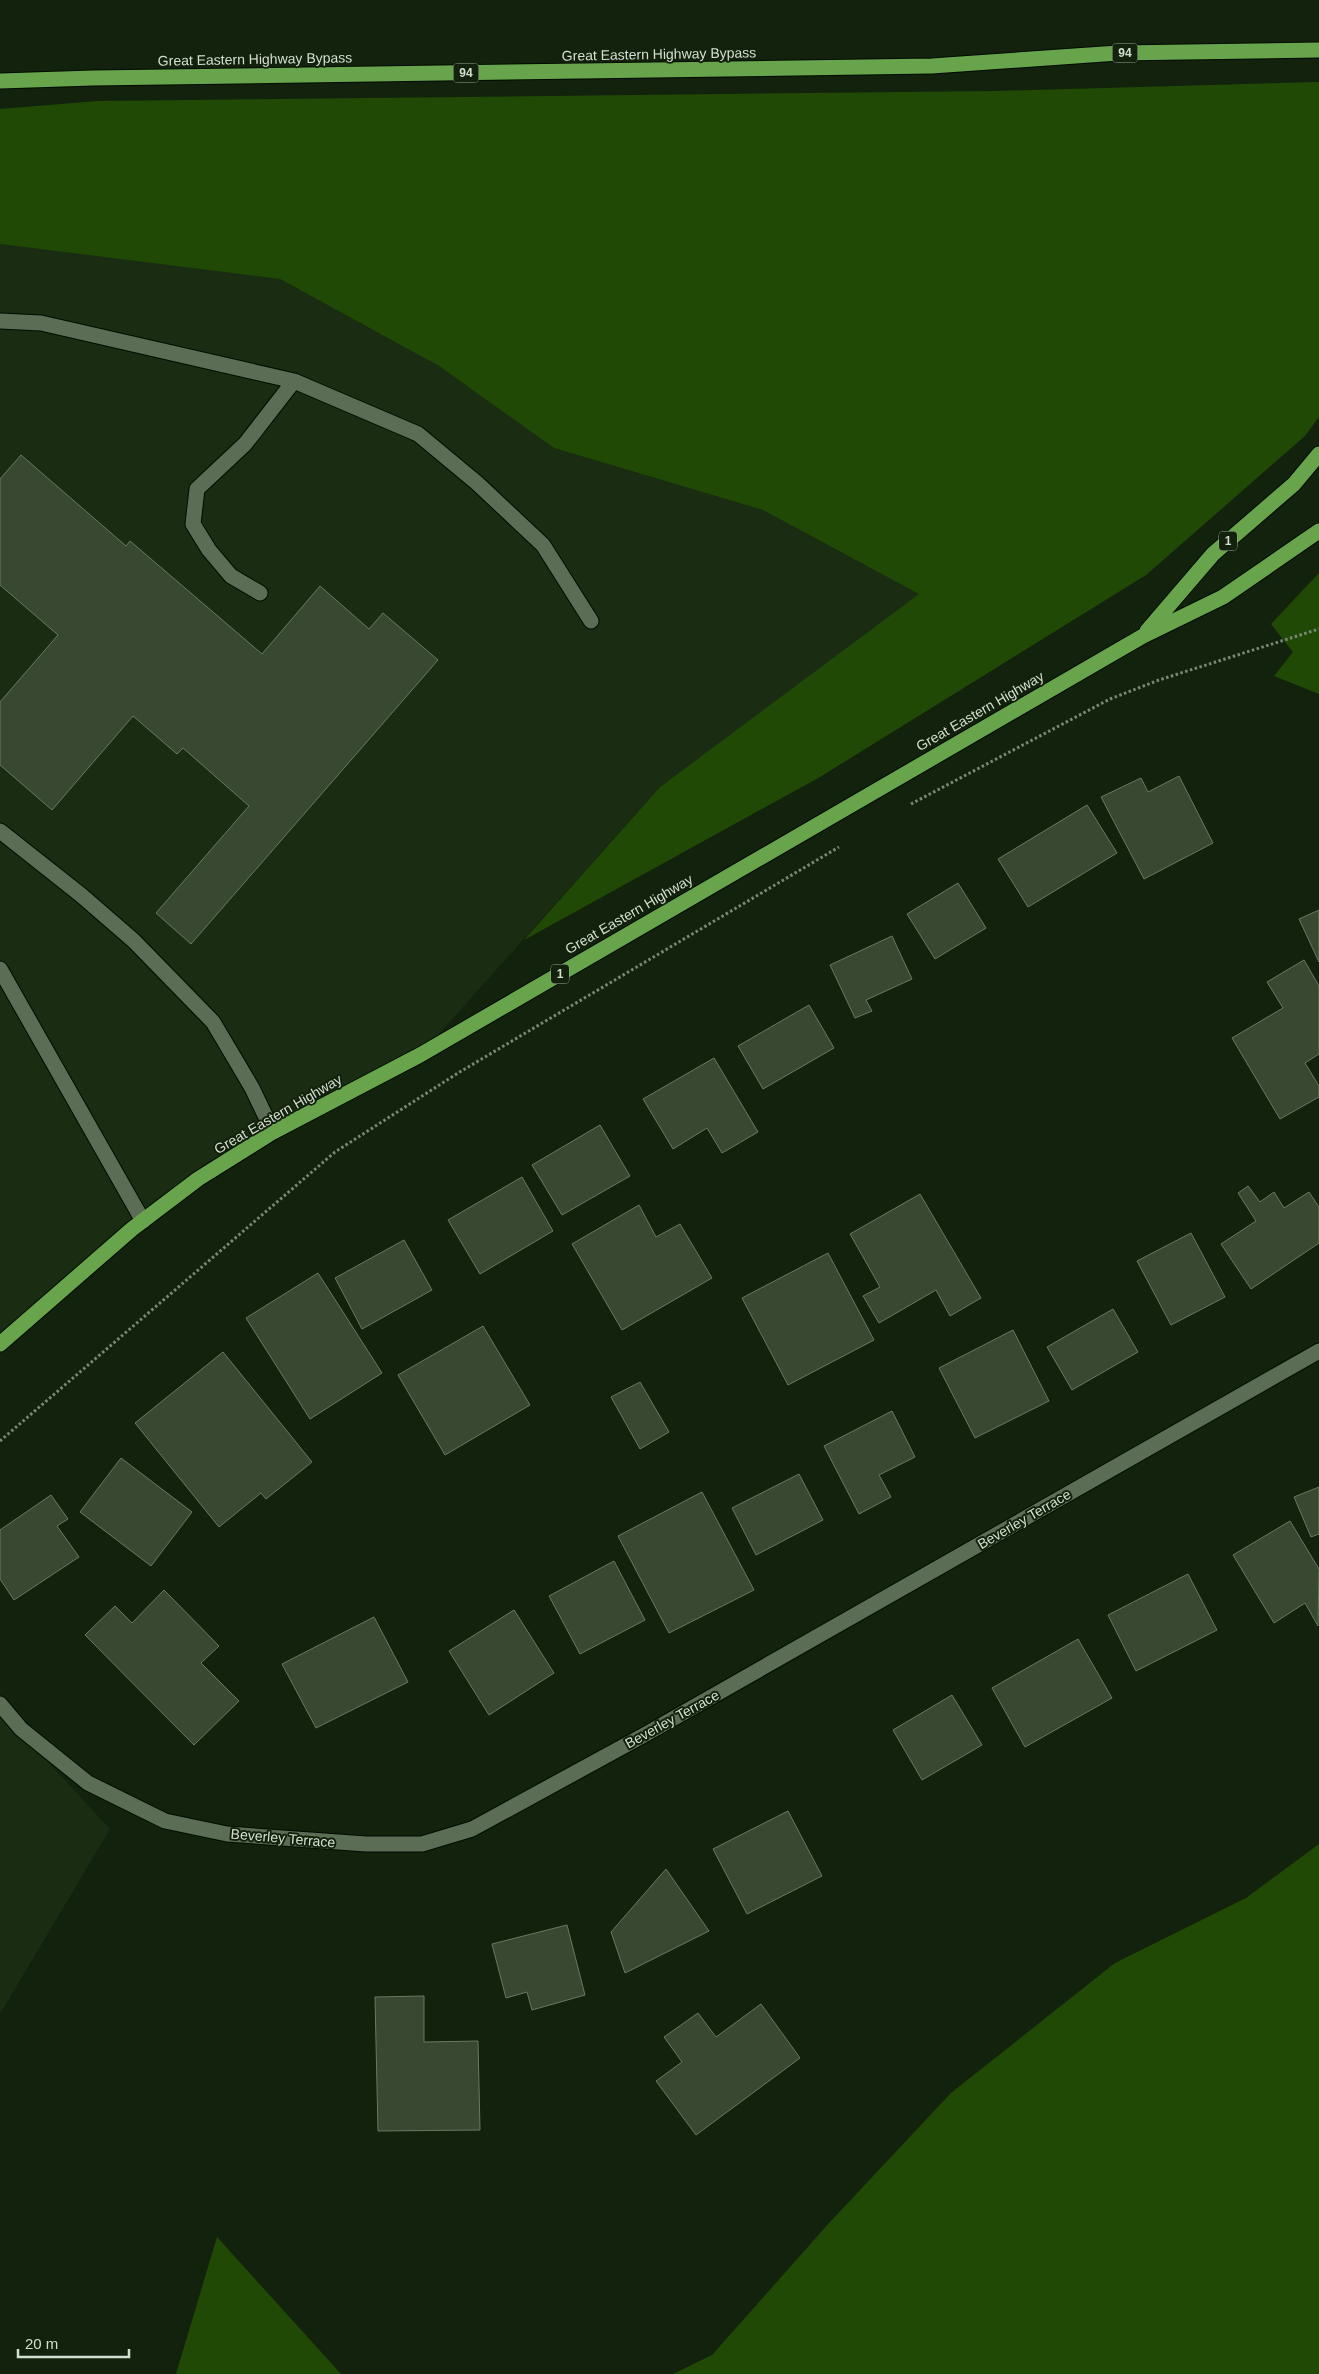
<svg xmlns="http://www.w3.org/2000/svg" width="1319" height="2374" font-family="Helvetica,sans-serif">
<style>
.built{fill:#1a2c12}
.green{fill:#214906}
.building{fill:#384831;stroke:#697a61}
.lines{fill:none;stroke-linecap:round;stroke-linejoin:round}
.minor-casing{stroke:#020b00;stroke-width:17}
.highway-casing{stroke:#020b00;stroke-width:17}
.path{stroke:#7b8776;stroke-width:3;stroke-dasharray:2.5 2.5;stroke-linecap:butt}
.minor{stroke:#5c6d55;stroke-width:15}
.highway{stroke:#68a44b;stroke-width:15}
.labels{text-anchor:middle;stroke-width:4;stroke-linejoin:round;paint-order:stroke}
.shield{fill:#13220d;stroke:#9ba696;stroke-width:1}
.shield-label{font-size:12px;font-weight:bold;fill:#d5dfd1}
.street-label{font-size:14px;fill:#d5dfd1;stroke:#13220d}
</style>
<rect width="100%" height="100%" fill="#13220d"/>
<path class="built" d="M 0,244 L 280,279 L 439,366 L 554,448 L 763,510 L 920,594 L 660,787 L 420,1055 L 198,1179 L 0,1344 Z
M 0,1710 L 110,1829 L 0,2014 Z"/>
<path class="green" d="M 1319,82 L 1319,417 L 1305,436 L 1146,575 L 820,777 L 524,940 L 660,787 L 919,594 L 763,510 L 554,448 L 439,366 L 280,279 L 0,244 L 0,109 L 98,101 L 995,91 Z
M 1319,573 L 1319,694 L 1274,676 L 1293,652 L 1271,624 Z
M 1319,1844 L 1319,2374 L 673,2374 L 712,2355 L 830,2222 L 951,2093 L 1115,1963 L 1246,1898 Z
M 217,2237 L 341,2374 L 176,2374 Z"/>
<path class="building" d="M 21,455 L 126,546 L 130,541 L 262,654 L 320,586 L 369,629 L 383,613 L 438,660 L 191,944 L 156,913 L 249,806 L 183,748 L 177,754 L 133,716 L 52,810 L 0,765 L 0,702 L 58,635 L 0,585 L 0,479 Z
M 1179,776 L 1213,843 L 1144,879 L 1101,797 L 1141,778 L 1148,792 Z
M 1087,805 L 1117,853 L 1028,907 L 998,859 Z
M 958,883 L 986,928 L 935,959 L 907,914 Z
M 1319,910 L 1319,962 L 1299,919 Z
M 892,936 L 912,979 L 866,1000 L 872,1011 L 855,1018 L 830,965 Z
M 1304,960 L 1319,986 L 1319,1054 L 1305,1063 L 1319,1086 L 1319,1097 L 1280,1119 L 1232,1038 L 1283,1008 L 1267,982 Z
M 809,1005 L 834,1048 L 763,1089 L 738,1046 Z
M 714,1058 L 758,1132 L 722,1153 L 707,1128 L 673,1149 L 643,1099 Z
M 600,1125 L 630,1176 L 562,1215 L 532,1165 Z
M 522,1177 L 553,1231 L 480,1274 L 448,1220 Z
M 1248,1186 L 1260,1202 L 1274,1192 L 1284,1208 L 1309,1192 L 1319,1207 L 1319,1243 L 1251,1289 L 1221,1244 L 1256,1221 L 1238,1193 Z
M 920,1194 L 981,1298 L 950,1316 L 936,1290 L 879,1323 L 863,1296 L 880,1287 L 850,1234 Z
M 639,1205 L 656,1237 L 680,1224 L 712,1278 L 622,1330 L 572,1244 Z
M 1191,1233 L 1225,1297 L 1171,1325 L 1137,1261 Z
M 404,1240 L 432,1290 L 362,1329 L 335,1278 Z
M 828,1253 L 874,1340 L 788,1385 L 742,1298 Z
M 318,1273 L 382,1373 L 310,1419 L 246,1318 Z
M 1113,1309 L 1138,1352 L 1072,1390 L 1047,1347 Z
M 483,1326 L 530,1405 L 445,1455 L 398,1375 Z
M 1013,1330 L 1049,1401 L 975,1438 L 939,1368 Z
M 223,1352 L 312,1462 L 266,1499 L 261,1493 L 219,1527 L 135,1423 Z
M 640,1382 L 669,1432 L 640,1449 L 611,1397 Z
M 892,1411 L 915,1457 L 879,1475 L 891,1497 L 859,1514 L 824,1446 Z
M 121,1458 L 192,1512 L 151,1566 L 80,1512 Z
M 799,1474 L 823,1520 L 756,1555 L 732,1508 Z
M 1319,1487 L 1319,1534 L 1311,1537 L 1294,1497 Z
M 702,1492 L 754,1590 L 669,1633 L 618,1536 Z
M 51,1495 L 68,1519 L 57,1526 L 79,1557 L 14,1600 L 0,1579 L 0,1530 Z
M 1290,1521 L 1319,1569 L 1318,1626 L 1305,1603 L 1274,1623 L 1233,1555 Z
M 614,1561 L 645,1620 L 580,1654 L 549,1596 Z
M 1188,1574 L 1217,1630 L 1136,1671 L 1108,1615 Z
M 164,1590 L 219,1646 L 201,1663 L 239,1701 L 194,1745 L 85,1635 L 115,1606 L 132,1623 Z
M 514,1610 L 554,1673 L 489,1715 L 449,1651 Z
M 374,1617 L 408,1682 L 316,1728 L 282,1664 Z
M 1078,1639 L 1112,1698 L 1025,1747 L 992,1688 Z
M 952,1695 L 982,1745 L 922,1780 L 893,1730 Z
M 788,1811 L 822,1876 L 747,1914 L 713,1849 Z
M 666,1869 L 709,1931 L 625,1973 L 611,1932 Z
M 567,1925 L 585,1995 L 532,2010 L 527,1992 L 506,1998 L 492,1944 Z
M 424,1996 L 424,2042 L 478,2041 L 480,2130 L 378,2131 L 375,1997 Z
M 761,2004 L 800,2058 L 696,2135 L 656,2081 L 682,2062 L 664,2037 L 698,2013 L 716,2037 Z"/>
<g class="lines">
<defs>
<path id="minor" d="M 0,321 L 41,323 L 294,381 L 418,434 L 477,483 L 543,545 L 591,621
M 260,593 L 231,576 L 209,550 L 193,524 L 197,489 L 245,444 L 294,381
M 0,831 L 81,895 L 134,941 L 213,1022 L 252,1088 L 273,1132
M 0,969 L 143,1221
M 0,1704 L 21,1729 L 88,1783 L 165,1821 L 227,1834 L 366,1844 L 422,1844 L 472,1829 L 646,1734 L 1319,1351"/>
<path id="highway" d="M 0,81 L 93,78 L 932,66 L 1118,53 L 1319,50
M 1147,631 L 1213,554 L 1294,484 L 1319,454
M 0,1344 L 132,1229 L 198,1179 L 273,1132 L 420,1055 L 1143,636 L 1223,597 L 1319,531"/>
</defs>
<use href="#minor" class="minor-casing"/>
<use href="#highway" class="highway-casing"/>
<path class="path" d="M 911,804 L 1110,699 L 1159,680 L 1319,629
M 0,1441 L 335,1152 L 458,1073 L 839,847"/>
<use href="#minor" class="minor"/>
<use href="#highway" class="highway"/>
</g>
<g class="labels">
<g class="shield">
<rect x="1112.5" y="43.5" width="25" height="19" rx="4"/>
<rect x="453.5" y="63.5" width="25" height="19" rx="4"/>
<rect x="1219" y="531.5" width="18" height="19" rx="4"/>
<rect x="551" y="964.5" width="18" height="19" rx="4"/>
</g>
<g class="shield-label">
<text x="1125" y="57">94</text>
<text x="466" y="77">94</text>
<text x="1228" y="545">1</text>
<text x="560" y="978">1</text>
</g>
<g class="street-label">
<text transform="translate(659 54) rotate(-1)" y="5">Great Eastern Highway Bypass</text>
<text transform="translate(255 59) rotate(-1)" y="5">Great Eastern Highway Bypass</text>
<text transform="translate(980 711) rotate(-30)" y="5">Great Eastern Highway</text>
<text transform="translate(629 914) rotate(-30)" y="5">Great Eastern Highway</text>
<text transform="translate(278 1114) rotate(-30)" y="5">Great Eastern Highway</text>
<text transform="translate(1024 1519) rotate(-30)" y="5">Beverley Terrace</text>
<text transform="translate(672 1719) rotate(-29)" y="5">Beverley Terrace</text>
<text transform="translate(283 1838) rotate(5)" y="5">Beverley Terrace</text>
</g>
</g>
<path d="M18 2349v8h111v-8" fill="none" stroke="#d5dfd1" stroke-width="2.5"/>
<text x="25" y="2349" font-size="15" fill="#d5dfd1" stroke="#13220d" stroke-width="4" paint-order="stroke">20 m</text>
</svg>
